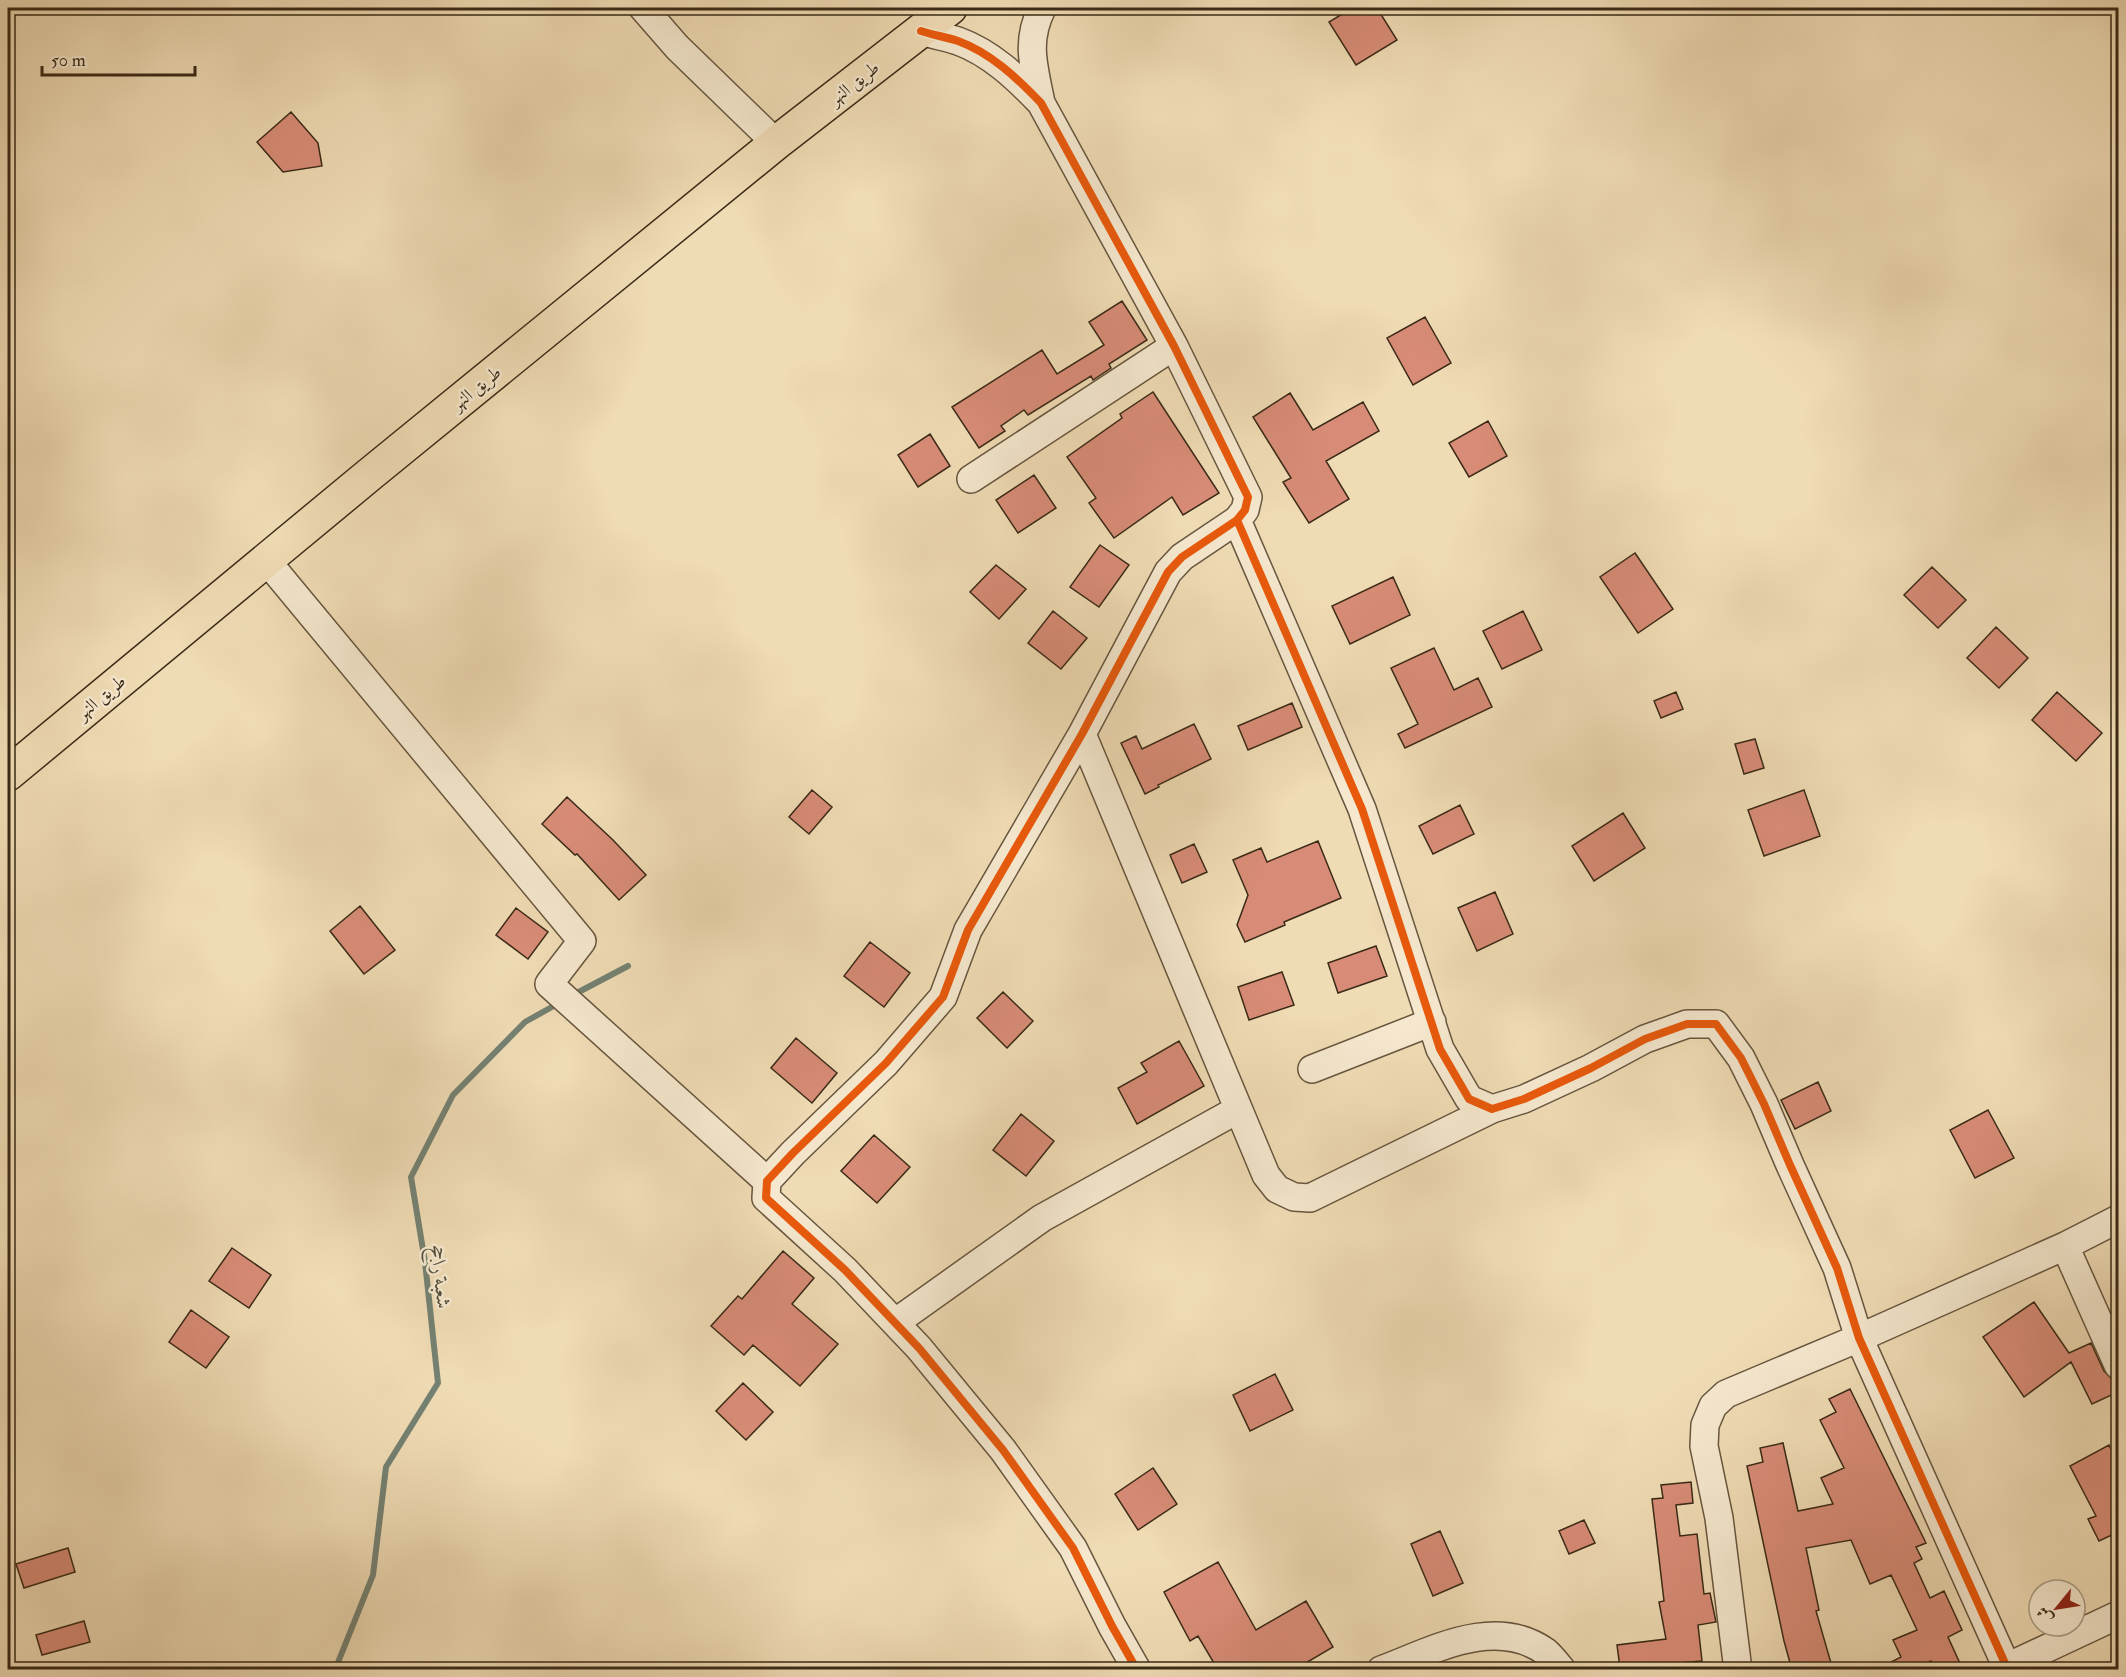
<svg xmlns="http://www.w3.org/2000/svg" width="2126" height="1677" font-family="'IM FELL Double Pica',Amiri,serif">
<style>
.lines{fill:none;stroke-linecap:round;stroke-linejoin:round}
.stream{stroke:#748172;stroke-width:6}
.building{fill:#d88c77;stroke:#3a2a16;stroke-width:1.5}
.minor-casing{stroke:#67563e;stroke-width:30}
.major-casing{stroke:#3a2a16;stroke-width:36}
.minor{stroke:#f5e8ce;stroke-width:27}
.major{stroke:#efdbb4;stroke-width:33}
.cycleway-casing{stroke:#f5e8ce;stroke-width:11}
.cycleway{stroke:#e8590c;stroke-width:8}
.labels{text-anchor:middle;stroke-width:5;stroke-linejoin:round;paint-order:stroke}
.street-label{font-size:18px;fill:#3a2a16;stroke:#f5e8ce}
.water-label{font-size:20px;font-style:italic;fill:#524e3c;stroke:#f5e8ce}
</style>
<rect width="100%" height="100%" fill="#efdbb4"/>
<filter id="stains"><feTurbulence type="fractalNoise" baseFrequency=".00333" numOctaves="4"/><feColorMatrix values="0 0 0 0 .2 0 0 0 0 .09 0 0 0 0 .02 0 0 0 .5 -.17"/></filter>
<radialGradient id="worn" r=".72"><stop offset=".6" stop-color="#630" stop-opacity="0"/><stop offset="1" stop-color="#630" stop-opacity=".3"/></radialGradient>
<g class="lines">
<path class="stream" d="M 573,995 L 628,966
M 335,1670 L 373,1575 L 386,1467 L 438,1383 L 425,1262 L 411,1177 L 453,1095 L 525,1022 L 559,1003"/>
</g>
<path class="building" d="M 1352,8 L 1377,8 L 1397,40 L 1356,65 L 1329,22 Z
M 291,112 L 318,143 L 322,166 L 283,172 L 257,142 Z
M 1122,301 L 1147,340 L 1109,364 L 1111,368 L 1093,380 L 1091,376 L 1028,415 L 1024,410 L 1001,426 L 1005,431 L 979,448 L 952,407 L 1042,350 L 1057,374 L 1104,345 L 1089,322 Z
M 1425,317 L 1451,363 L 1413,385 L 1387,338 Z
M 1153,392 L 1219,493 L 1183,515 L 1172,497 L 1114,538 L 1089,503 L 1096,498 L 1067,457 L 1122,418 L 1120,414 Z
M 1290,393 L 1313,430 L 1363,402 L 1379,431 L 1326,461 L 1349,499 L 1309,523 L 1283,482 L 1291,478 L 1253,417 Z
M 1488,421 L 1507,456 L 1469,477 L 1449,443 Z
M 930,434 L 950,466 L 918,487 L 898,455 Z
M 1034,475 L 1056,508 L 1018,533 L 996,500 Z
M 1100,545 L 1129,565 L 1099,607 L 1070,587 Z
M 1635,553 L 1673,609 L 1638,633 L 1600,577 Z
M 996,565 L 1026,589 L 999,619 L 970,592 Z
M 1932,567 L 1966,600 L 1938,628 L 1904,595 Z
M 1393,577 L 1410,615 L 1350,644 L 1332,606 Z
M 1053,611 L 1087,638 L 1061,669 L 1028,643 Z
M 1523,611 L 1542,650 L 1502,669 L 1483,631 Z
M 1996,627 L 2028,658 L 1999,688 L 1967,658 Z
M 1434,648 L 1454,690 L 1478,678 L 1492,707 L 1405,748 L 1398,734 L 1418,724 L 1391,668 Z
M 1676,692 L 1683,709 L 1661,718 L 1654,701 Z
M 2057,692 L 2102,733 L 2076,761 L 2032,720 Z
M 1292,703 L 1302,727 L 1248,750 L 1238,726 Z
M 1194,724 L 1211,759 L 1158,785 L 1159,787 L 1145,794 L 1121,743 L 1136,736 L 1142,749 Z
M 1755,739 L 1764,768 L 1744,774 L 1735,744 Z
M 812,790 L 832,807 L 809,834 L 789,817 Z
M 1804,790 L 1820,836 L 1764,856 L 1748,810 Z
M 567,797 L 613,840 L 646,875 L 619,900 L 577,854 L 575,855 L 542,824 Z
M 1460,805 L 1474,834 L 1433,854 L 1419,826 Z
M 1623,813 L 1645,848 L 1594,881 L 1572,846 Z
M 1318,841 L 1341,898 L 1284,922 L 1285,925 L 1245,942 L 1237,925 L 1248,895 L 1233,860 L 1261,848 L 1267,862 Z
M 1194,844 L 1207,872 L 1182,883 L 1170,855 Z
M 1495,892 L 1513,934 L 1477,951 L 1458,908 Z
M 360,906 L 395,950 L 364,974 L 330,931 Z
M 516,908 L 548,932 L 528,959 L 496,935 Z
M 870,942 L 910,973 L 884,1007 L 844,976 Z
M 1376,946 L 1387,976 L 1338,993 L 1328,963 Z
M 1282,972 L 1294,1005 L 1249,1020 L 1238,987 Z
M 1003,992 L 1033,1021 L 1007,1048 L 977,1018 Z
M 796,1038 L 837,1073 L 812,1103 L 771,1068 Z
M 1179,1041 L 1204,1086 L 1137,1124 L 1118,1088 L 1147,1072 L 1141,1063 Z
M 1818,1082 L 1831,1111 L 1795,1129 L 1781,1100 Z
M 1988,1110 L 2014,1158 L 1975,1178 L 1950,1130 Z
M 1021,1114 L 1054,1141 L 1026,1176 L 993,1150 Z
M 874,1135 L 910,1167 L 877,1203 L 841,1171 Z
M 232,1248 L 271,1275 L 249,1308 L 209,1281 Z
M 783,1251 L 814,1278 L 792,1304 L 838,1344 L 800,1386 L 753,1345 L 744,1355 L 711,1326 L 738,1296 L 742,1299 Z
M 2034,1302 L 2069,1353 L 2091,1343 L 2104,1371 L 2112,1379 L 2118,1392 L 2092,1404 L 2071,1362 L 2024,1397 L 1983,1337 Z
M 191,1310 L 229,1337 L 206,1368 L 169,1342 Z
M 1275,1374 L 1293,1410 L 1250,1431 L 1233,1395 Z
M 743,1383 L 773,1412 L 746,1440 L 716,1411 Z
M 1850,1389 L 1926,1543 L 1916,1547 L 1922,1559 L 1914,1563 L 1930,1598 L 1944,1591 L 1962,1630 L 1948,1637 L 1963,1670 L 1935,1670 L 1931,1661 L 1912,1670 L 1876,1670 L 1901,1657 L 1893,1640 L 1917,1630 L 1891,1575 L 1870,1584 L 1851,1540 L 1806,1548 L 1819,1610 L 1816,1611 L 1833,1670 L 1792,1670 L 1784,1641 L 1747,1466 L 1763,1462 L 1760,1448 L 1783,1443 L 1798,1511 L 1833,1504 L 1821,1478 L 1844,1468 L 1820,1420 L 1836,1412 L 1829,1399 Z
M 2109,1445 L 2118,1463 L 2118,1532 L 2099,1541 L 2088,1519 L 2096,1516 L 2070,1466 Z
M 1153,1468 L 1177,1504 L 1138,1530 L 1115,1494 Z
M 1691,1482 L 1693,1503 L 1676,1505 L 1680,1536 L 1697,1534 L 1704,1594 L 1710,1593 L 1716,1622 L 1698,1625 L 1702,1661 L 1620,1668 L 1617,1645 L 1666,1639 L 1659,1602 L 1664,1601 L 1652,1499 L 1663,1498 L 1661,1485 Z
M 1584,1520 L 1595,1543 L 1569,1554 L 1559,1531 Z
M 1440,1531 L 1463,1583 L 1433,1596 L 1411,1544 Z
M 68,1548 L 75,1572 L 24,1588 L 16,1564 Z
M 1218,1562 L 1256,1630 L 1306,1601 L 1333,1647 L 1294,1670 L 1218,1670 L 1198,1636 L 1190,1641 L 1164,1592 Z
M 84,1621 L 90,1642 L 42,1655 L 36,1635 Z"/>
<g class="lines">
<defs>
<path id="minor" d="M 643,8 L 677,47 L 776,143
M 921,31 C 933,35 946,37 958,41 C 991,53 1017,78 1041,103 L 1174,346 L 1248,497 L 1245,510 L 1237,520 L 1362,809 L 1440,1049 L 1469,1099 L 1492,1109 L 1524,1099 L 1591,1068 L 1645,1039 L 1687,1024 L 1716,1024 L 1741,1058 L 1764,1104 L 1790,1165 L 1837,1268 L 1859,1338 L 2008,1670
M 1041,103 C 1034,66 1025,43 1042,8
M 971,479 L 1174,346
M 266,560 L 582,941 L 549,984 L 767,1181
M 1082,734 L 1266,1175 L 1277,1189 L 1294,1197 L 1310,1198 L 1492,1109
M 1312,1069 L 1432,1022
M 2065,1246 L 2118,1365
M 903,1317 L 1042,1218 L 1237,1110
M 2007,1667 L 2118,1615
M 1137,1670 L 1112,1626 L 1073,1548 L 1003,1450 L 919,1348 L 845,1270 L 766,1198 L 767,1181 L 793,1153 L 886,1063 L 943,997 L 968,930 L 1082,734 L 1168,572 L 1182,557 L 1237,520
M 1381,1670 C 1432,1651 1495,1615 1546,1652 C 1552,1657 1557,1664 1562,1670
M 1738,1670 L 1719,1518 L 1704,1446 L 1705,1425 L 1713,1406 L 1726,1394 L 1859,1338 L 2065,1246 L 2118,1219"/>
<path id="major" d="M 8,774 L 369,475 L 776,143 L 950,8"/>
</defs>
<use href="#minor" class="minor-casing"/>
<use href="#major" class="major-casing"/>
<use href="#minor" class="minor"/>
<use href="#major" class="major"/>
<defs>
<path id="cycleway" d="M 921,31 C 933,35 946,37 958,41 C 991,53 1017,78 1041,103 L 1174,346 L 1248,497 L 1245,510 L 1237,520 L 1362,809 L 1440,1049 L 1469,1099 L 1492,1109 L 1524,1099 L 1591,1068 L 1645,1039 L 1687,1024 L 1716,1024 L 1741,1058 L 1764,1104 L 1790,1165 L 1837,1268 L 1859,1338 L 2008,1670
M 1137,1670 L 1112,1626 L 1073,1548 L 1003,1450 L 919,1348 L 845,1270 L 766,1198 L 767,1181 L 793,1153 L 886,1063 L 943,997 L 968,930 L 1082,734 L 1168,572 L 1182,557 L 1237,520"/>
</defs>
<use href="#cycleway" class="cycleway-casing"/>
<use href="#cycleway" class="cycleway"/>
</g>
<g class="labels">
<g class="street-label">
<text transform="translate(854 83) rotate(-38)" y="6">طريق النهر</text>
<text transform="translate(476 388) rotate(-39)" y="6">طريق النهر</text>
<text transform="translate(101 697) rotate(-40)" y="6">طريق النهر</text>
</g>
<g class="water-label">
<text transform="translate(441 1277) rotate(83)" y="7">شعبة راجح</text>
</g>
</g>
<rect width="2126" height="1677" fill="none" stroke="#efdbb4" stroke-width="30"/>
<rect x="9" y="9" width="2108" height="1659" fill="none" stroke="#3a2a16" stroke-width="3"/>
<rect x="15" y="15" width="2096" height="1647" fill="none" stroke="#3a2a16" stroke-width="1.5"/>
<g transform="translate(2057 1608) rotate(240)"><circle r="28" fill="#f5e8ce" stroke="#aa9c84" stroke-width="1.5"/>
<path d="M0-4.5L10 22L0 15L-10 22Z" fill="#8f2418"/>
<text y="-9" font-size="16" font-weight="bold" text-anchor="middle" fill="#3a2a16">ش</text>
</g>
<path d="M42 66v9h153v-9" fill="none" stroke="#3a2a16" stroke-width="3"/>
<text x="51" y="66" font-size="18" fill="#3a2a16" stroke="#f5e8ce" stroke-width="4.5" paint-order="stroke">50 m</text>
<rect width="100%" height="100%" filter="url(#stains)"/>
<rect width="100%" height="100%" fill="url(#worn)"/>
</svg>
